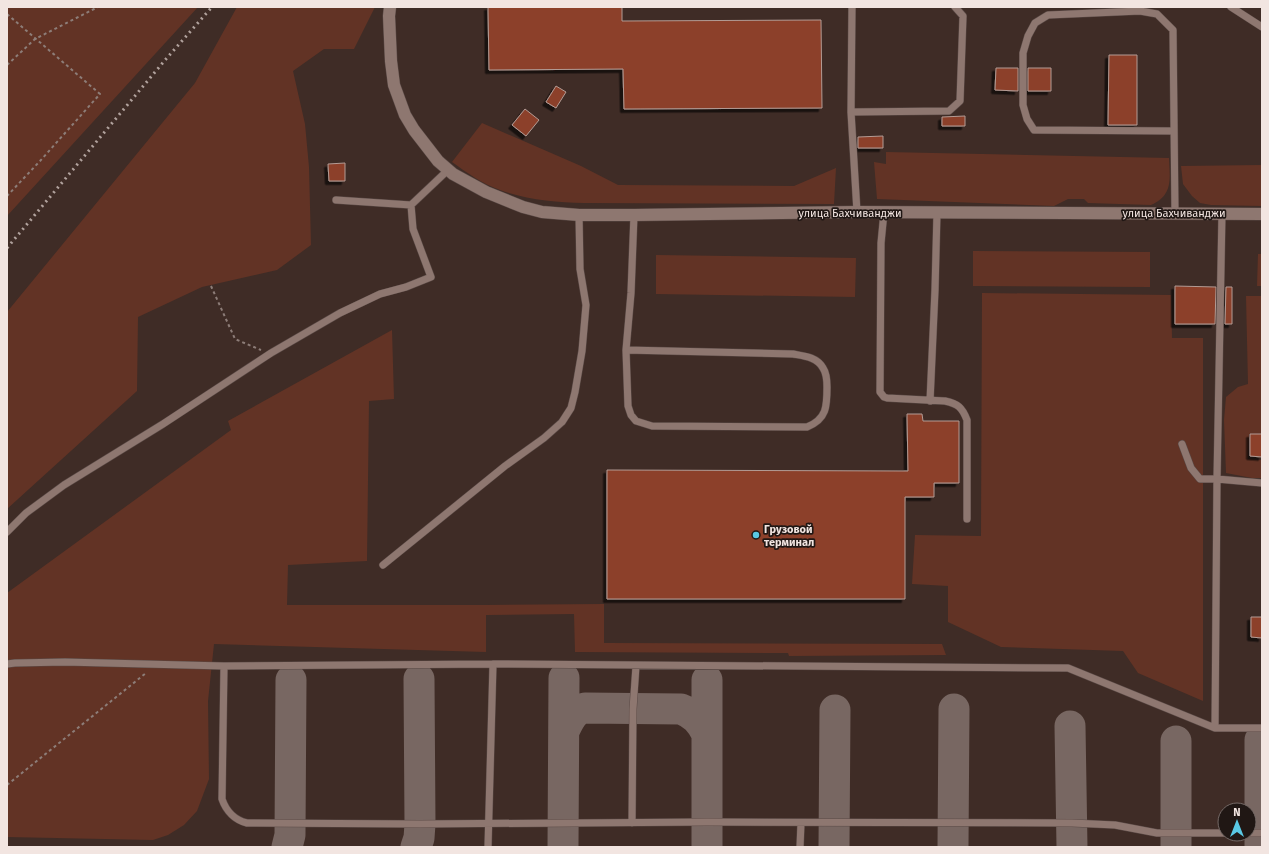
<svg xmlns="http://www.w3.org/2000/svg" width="1269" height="854" font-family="'Fira Sans',sans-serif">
	<defs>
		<filter id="shadow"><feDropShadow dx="-3.5" dy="3.5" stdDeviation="0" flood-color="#0009"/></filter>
	</defs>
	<rect width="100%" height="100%" fill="#3f2c26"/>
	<path fill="#623325" d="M7,7H198L7,216Z
		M237,7H375L354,49H324L293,71L305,124L309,167L311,245L277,270L202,287L138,317L137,391L7,509V312L195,83Z
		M482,123L581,166L618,185L794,186L836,168L834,204L584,203C556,202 527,200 500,190C483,184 467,173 452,162Z
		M886,152L1169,158C1170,180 1173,195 1151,205L1088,203L1084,199H1068L1054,206L877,199L874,162L886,164Z
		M1262,165V206L1211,205L1200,203L1192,196L1183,184L1181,166Z
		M973,251L1150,252V287L973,286Z
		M1258,254H1262V286H1257Z
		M656,255L856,258L855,297L656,294Z
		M982,293L1171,295L1172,338H1203V701L1138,673L1123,651L1001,647L948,622V586L912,584L915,535L981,536Z
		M1246,296H1262V434H1249L1248,459L1262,460V478H1252L1226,473L1224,420L1226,397L1238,387L1248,384Z
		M392,330L394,399L369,401L367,561L288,565L287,605H485L604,604V643L942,644L946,655L789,656L788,653L575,652L574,614L486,615V652L214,644L208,701L209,779L197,811L184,825L168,835L153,840L7,837V593L231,430L228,421Z"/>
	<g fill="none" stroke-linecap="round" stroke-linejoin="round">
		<path stroke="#786762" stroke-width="31" d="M1070,726L1072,847
			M564,731C569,721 573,710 585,708L681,709C694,714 701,722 707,734
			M1176,741V847
			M287,847L290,835L291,680
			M416,847L419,838L420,824L419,679
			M563,847L564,678
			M707,847V680
			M834,847L835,710
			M953,847L954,709
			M1260,847V740"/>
	</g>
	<path fill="#8c402a" stroke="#b39b94" filter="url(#shadow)" d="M488,7H622V21L821,20L822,108L624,109L623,69L489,70Z
		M1109,55H1137V125H1108Z
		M996,68H1018V91L995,90Z
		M1028,68H1051V91H1028Z
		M556,86L566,92L556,108L546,102Z
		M525,109L539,120L526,136L512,125Z
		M965,116V126H942V117Z
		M883,136V148H858V137Z
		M345,163V181H329L328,164Z
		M1175,286L1216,287L1215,324H1175Z
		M1226,287H1232V324H1225Z
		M907,414H922L923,421H959V483H934V497H905V599H607V470L908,471Z
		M1250,434H1262V457L1250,456Z
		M1251,617H1262V638L1251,637Z"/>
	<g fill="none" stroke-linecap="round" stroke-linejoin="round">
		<defs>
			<path id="lane" d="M852,7L851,112L857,212
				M1231,7L1262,27
				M851,112L949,111L960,101L963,16L955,7
				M1174,131L1034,130L1027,119L1023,105V53L1028,36L1035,23L1048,15L1140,11L1157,14L1173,30L1175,213
				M336,200L411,205
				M884,212L881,243L880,392L884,397L887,398L945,401C958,404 962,407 967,420V519
				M626,350L793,354C804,356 817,357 823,368C827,374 827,381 827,387C827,406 827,419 807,427L652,426L636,421L631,415L628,406L626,350L631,293L634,215
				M930,401L935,290L937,213
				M1182,444L1191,468L1200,479H1217L1262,483
				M7,532L26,513L64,485L163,424L271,353L340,313L380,294L406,287L431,277L413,229L411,205L448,170
				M383,565L505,466L544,438L562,422L571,408L575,392L582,351L586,305L580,269L579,215
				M7,664L15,663L65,662L224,666L493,664L1068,668L1215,728H1262
				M224,666L222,799C226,811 235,820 247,823L420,824L707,822L1072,823L1115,825L1157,833H1225
				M1215,728L1217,479L1222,213
				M632,823L633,709L636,666
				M1249,833H1262
				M488,847L493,664
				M800,847L801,823"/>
			<path id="street" d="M390,7L389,16L391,61L394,85L405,115L414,130L438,161L453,174L486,192L523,207L542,212L579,215H634L857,212L1262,214"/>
		</defs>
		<use href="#lane" stroke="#5a4a46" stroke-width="8"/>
		<use href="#street" stroke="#5a4a46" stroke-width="13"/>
		<path stroke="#8d7d78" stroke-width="2" stroke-dasharray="3 3" stroke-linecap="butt" d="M7,14L100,94L40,161L7,196
			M7,65L35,39L98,7
			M211,286L235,339L261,350
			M7,785L146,673"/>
		<use href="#lane" stroke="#8e7770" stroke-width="7"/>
		<use href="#street" stroke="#8e7770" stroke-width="12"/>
		<path stroke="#b1a29d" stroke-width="3" stroke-dasharray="2 4" stroke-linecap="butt" d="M7,248L166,59L212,7"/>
	</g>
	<circle fill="#59c8e4" stroke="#201714" stroke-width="1.5" cx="756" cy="535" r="4"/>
	<g text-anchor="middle" stroke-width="3.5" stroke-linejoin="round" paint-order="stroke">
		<g font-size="11" fill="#f2e5e1" stroke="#201714">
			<text x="850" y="217">улица Бахчиванджи</text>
			<text x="1174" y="217">улица Бахчиванджи</text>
		</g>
		<g font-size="11" font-weight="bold" fill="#f2e5e1" stroke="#201714" text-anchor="start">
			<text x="764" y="533">Грузовой<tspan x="764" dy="13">терминал</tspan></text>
		</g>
	</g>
	<rect width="1269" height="854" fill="none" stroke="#f2e5e1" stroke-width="16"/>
	<g transform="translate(1237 822)"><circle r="19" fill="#201714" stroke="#746966"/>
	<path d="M0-3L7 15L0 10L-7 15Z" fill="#59c8e4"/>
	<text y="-6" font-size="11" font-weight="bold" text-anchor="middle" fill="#f2e5e1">N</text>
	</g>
</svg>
